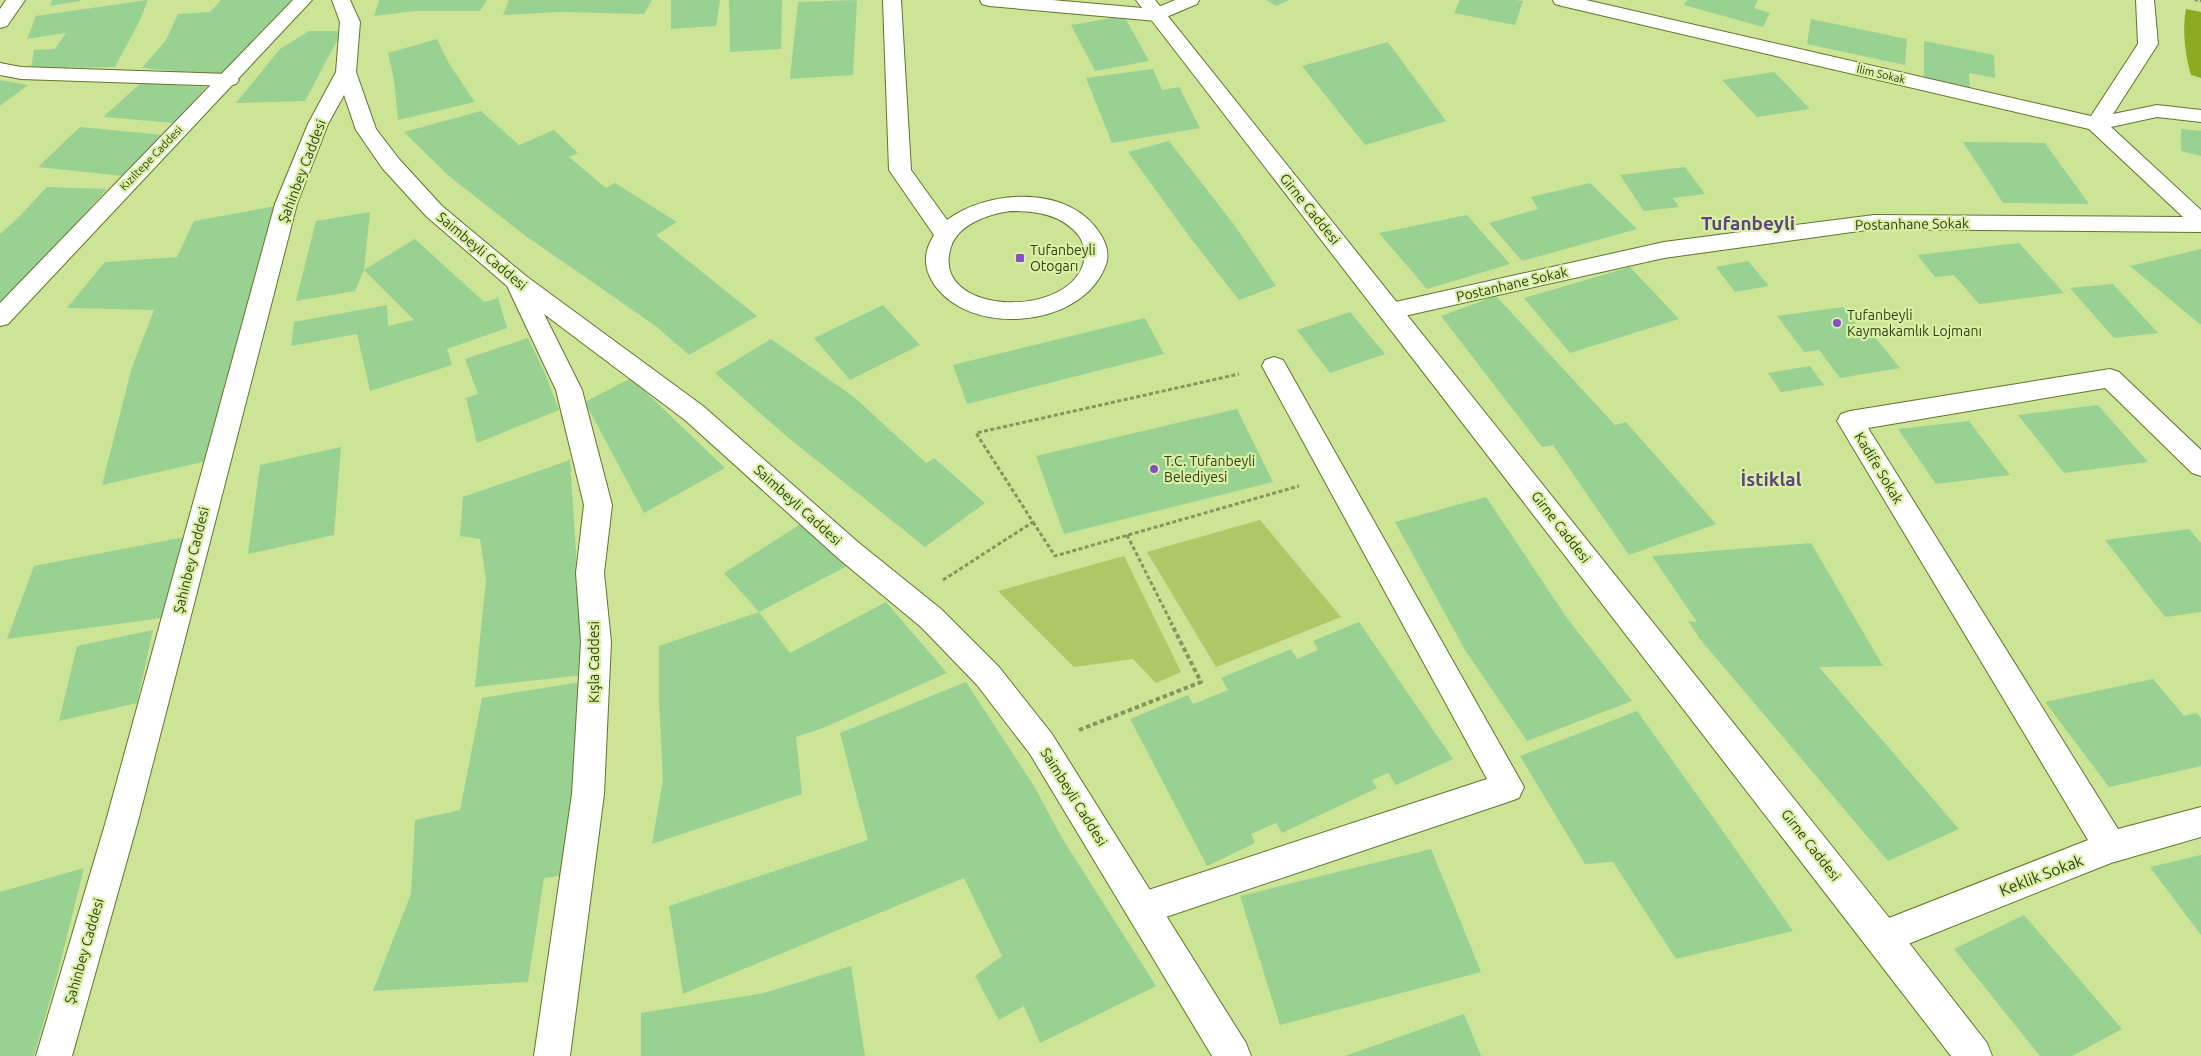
<svg xmlns="http://www.w3.org/2000/svg" width="2201" height="1056" font-family="Ubuntu,sans-serif">
	<rect width="100%" height="100%" fill="#cce496"/>
	<path fill="#acc867" d="M1260,520L1341,617L1216,667L1147,552Z
		M1124,556L1181,672L1156,683L1133,659L1074,667L998,591Z"/>
	<path fill="#8cab22" d="M2186,9L2201,12V78L2191,75C2185,54 2182,30 2186,9Z"/>
	<path fill="#99d193" d="M52,0H80V1L50,6Z
		M148,0L139,22L115,67L31,68L34,50L55,49L66,33L27,39L36,16Z
		M221,0H294L222,75L142,68L166,40L178,14L210,12Z
		M379,0H487L480,11H415L374,16Z
		M509,0H652L644,14L561,12L503,15Z
		M671,0H720L716,26L671,29Z
		M729,0H782L781,49L730,52Z
		M857,0L853,75L790,79L798,2Z
		M1266,0H1289L1277,6Z
		M1460,0H1516L1523,1L1515,25L1454,13Z
		M1687,0H1758L1754,8L1770,13L1763,27L1684,5Z
		M1124,16L1149,61L1095,71L1071,25Z
		M1811,19L1907,39L1905,65L1807,44Z
		M309,31H337L339,37L305,101L236,103L280,49Z
		M437,39L448,62L475,102L398,120L394,80L388,53Z
		M1924,41L1994,55L1995,78L1969,73L1970,89L1924,80Z
		M1388,42L1446,121L1365,145L1302,66Z
		M1153,69L1162,90L1179,87L1200,128L1112,143L1086,78Z
		M1774,72L1810,109L1757,117L1722,80Z
		M0,80L28,85L0,106Z
		M141,83L206,87L175,123L103,117Z
		M481,111L519,145L554,130L578,153L569,157L606,188L615,183L677,222L656,235L757,316L689,355L657,327L523,234L449,176L404,132Z
		M80,127L163,135L123,176L38,167Z
		M2181,129L2201,131V156L2181,151Z
		M1169,141L1235,226L1276,286L1239,300L1192,240L1128,152Z
		M1963,142L2045,143L2089,204L2003,203Z
		M1685,167L1705,194L1673,198L1679,207L1644,211L1620,175Z
		M1590,183L1637,229L1522,261L1489,223L1538,209L1531,197Z
		M47,187L107,189L0,308V234L16,220Z
		M276,206L207,461L102,485L132,367L154,310L67,308L105,262L177,257L194,221Z
		M370,212L364,270L355,291L296,301L316,221Z
		M1467,215L1510,264L1427,289L1379,233Z
		M415,239L484,302L498,298L507,328L447,349L452,365L370,391L357,334L291,346L294,322L387,305L388,326L414,320L364,270Z
		M2019,243L2064,293L1979,304L1954,275L1935,277L1917,255Z
		M2201,249V325L2130,266Z
		M1748,261L1769,286L1735,292L1716,267Z
		M1630,267L1679,319L1570,353L1524,298Z
		M2113,284L2158,333L2114,338L2070,288Z
		M1496,296L1615,425L1626,422L1716,524L1629,555L1553,445L1542,447L1441,316Z
		M883,305L920,345L850,380L814,338Z
		M1843,307L1863,332L1870,331L1900,368L1840,378L1819,350L1804,352L1777,316Z
		M1350,312L1385,354L1330,373L1297,330Z
		M1145,318L1164,354L967,404L953,365Z
		M528,338L544,371L559,410L477,443L466,398L478,394L465,359Z
		M771,339L854,397L926,463L934,458L985,503L925,547L785,435L715,373Z
		M1810,366L1824,385L1781,392L1768,373Z
		M631,378L725,468L644,513L585,402Z
		M2098,405L2148,462L2064,473L2018,415Z
		M1237,409L1273,482L1064,534L1036,456Z
		M1969,421L2010,475L1936,484L1898,429Z
		M341,447L334,535L248,554L260,465Z
		M570,460L584,675L475,687L486,580L480,539L460,536L463,497Z
		M1486,497L1567,618L1632,701L1527,741L1465,650L1395,522Z
		M804,522L847,566L759,612L724,573Z
		M2189,529L2201,543V612L2165,617L2105,540Z
		M185,537L162,618L7,639L34,566Z
		M1811,543L1883,666L1819,667L1959,829L1888,861L1700,639L1688,621L1697,622L1652,556Z
		M886,602L947,673L823,728L796,737L802,794L652,844L663,780L659,700V646L759,612L790,653Z
		M1359,622L1453,759L1396,785L1388,773L1372,780L1377,788L1282,833L1276,823L1251,834L1255,843L1207,866L1130,719L1188,695L1193,704L1228,690L1221,678L1291,649L1297,659L1318,650L1313,641Z
		M153,630L137,703L59,721L77,646Z
		M2153,679L2184,716L2197,713L2201,718V766L2109,787L2045,702Z
		M581,682L573,874L544,878L528,982L373,991L411,894L415,820L460,810L482,698Z
		M966,682L1034,786L1062,838L1156,986L1040,1043L1024,1006L999,1020L975,976L1002,956L964,878L683,994L669,906L868,840L840,733Z
		M1637,711L1715,820L1793,931L1676,959L1613,862L1585,864L1520,756Z
		M1431,849L1481,972L1280,1025L1240,896Z
		M2201,855V935L2150,867Z
		M84,868L58,972L34,1056H0V892Z
		M2024,915L2122,1029L2072,1056H2040L1954,949Z
		M851,966L865,1056H641V1013L764,993Z
		M1464,1014L1481,1056H1345Z"/>
	<g fill="none" stroke-linecap="round" stroke-linejoin="round">
		<defs>
			<path id="lane" d="M883,0H901L911,170L947,220C988,189 1071,184 1101,235C1107,245 1110,256 1105,267C1081,329 966,338 932,281C923,265 924,251 934,235L889,170ZM1010,211C1035,211 1062,214 1079,236C1085,245 1086,256 1083,265C1063,321 929,313 951,247C958,224 989,214 1010,211Z
				M1274,357L1283,360L1524,787L1519,798L1508,802L1142,925L1130,920L1125,908L1130,896L1487,779L1262,366L1265,360Z"/>
			<path id="street" d="M6,0H25L7,26L0,28V9Z
				M980,0H1052L1154,9L1175,0H1199L1197,4L1157,21L989,6L982,4Z
				M1553,0H1586L2091,116L2138,44L2136,0H2154L2158,44L2113,114L2157,105L2201,110V122L2157,117L2111,127L2201,210V232L1874,229L1664,258L1391,319L1383,317L1379,311L1383,305L1391,303L1664,242L1874,215L2183,217L2089,129L1562,6L1555,4Z
				M0,63L21,67L229,74L236,76L239,80L236,84L229,86L21,79L0,75Z
				M2110,369L2119,372L2201,450V476L2192,473L2105,388L1868,428L2118,829L2201,807V837L2111,863L1883,954L1871,949L1866,937L1871,925L2088,840L1837,421L1841,414L1850,411Z"/>
			<path id="secondary" d="M293,0H312L8,324L0,326V303Z
				M332,0H350L360,22L356,72L376,129L399,159L442,206L526,276L703,406L859,543L941,609L999,667L1052,734L1246,1043L1251,1056H1212L1030,754L977,685L921,627L839,559L685,420L544,314L582,390L612,505L604,573L611,642L604,794L570,1056H534L572,794L581,642L576,573L584,505L556,390L507,286L426,216L383,169L356,130L344,95L328,124L297,204L138,821L72,1056H36L106,821L275,204L308,124L336,72L340,22Z
				M1136,0H1155L1895,925L1987,1043L1992,1056H1951Z"/>
		</defs>
		<use href="#lane" stroke="#61752a" stroke-width="2"/>
		<use href="#street" stroke="#61752a" stroke-width="2"/>
		<use href="#secondary" stroke="#61752a" stroke-width="2"/>
		<path stroke="#84955d" stroke-width="2.5" stroke-dasharray="3 2" stroke-linecap="butt" d="M2195,0L2201,1"/>
		<path stroke="#84955d" stroke-width="3" stroke-dasharray="4 2.5" stroke-linecap="butt" d="M1033,522L1055,556L1299,486
			M1127,535L1172,624
			M943,580L1033,522L976,433L1239,374"/>
		<path stroke="#84955d" stroke-width="4" stroke-dasharray="4.5 3" stroke-linecap="butt" d="M1079,730L1201,682L1171,623"/>
		<use href="#lane" fill="#fff" fill-rule="evenodd"/>
		<use href="#street" fill="#fff" fill-rule="evenodd"/>
		<use href="#secondary" fill="#fff" fill-rule="evenodd"/>
	</g>
	<g fill="#864ec5" stroke="#d8f1a3" stroke-width="2">
		<rect x="1015" y="253" width="10" height="10" rx="2.5"/>
		<circle cx="1837" cy="323" r="5"/>
		<circle cx="1154" cy="469" r="5"/>
	</g>
	<g text-anchor="middle" stroke-width="4.5" stroke-linejoin="round" paint-order="stroke">
		<g font-size="11" fill="#343d1d" stroke="#d8f1a3">
			<text transform="translate(1881 74) rotate(13)" y="4">İlim Sokak</text>
			<text transform="translate(151 158) rotate(-46)" y="4">Kızıltepe Caddesi</text>
		</g>
		<g font-size="14" fill="#343d1d" stroke="#d8f1a3">
			<text transform="translate(302 171) rotate(-69)" y="5">Şahinbey Caddesi</text>
			<text transform="translate(1310 209) rotate(51)" y="5">Girne Caddesi</text>
			<text transform="translate(1912 224) rotate(-1)" y="5">Postanhane Sokak</text>
			<text transform="translate(482 251) rotate(40)" y="5">Saimbeyli Caddesi</text>
			<text transform="translate(1512 284) rotate(-13)" y="5">Postanhane Sokak</text>
			<text transform="translate(1879 468) rotate(59)" y="5">Kadife Sokak</text>
			<text transform="translate(798 505) rotate(42)" y="5">Saimbeyli Caddesi</text>
			<text transform="translate(1561 527) rotate(52)" y="5">Girne Caddesi</text>
			<text transform="translate(191 560) rotate(-76)" y="5">Şahinbey Caddesi</text>
			<text transform="translate(594 662) rotate(-90)" y="5">Kışla Caddesi</text>
			<text transform="translate(1074 797) rotate(58)" y="5">Saimbeyli Caddesi</text>
			<text transform="translate(1811 845) rotate(52)" y="5">Girne Caddesi</text>
			<text transform="translate(84 951) rotate(-74)" y="5">Şahinbey Caddesi</text>
		</g>
		<g font-size="14" fill="#343d1d" stroke="#d8f1a3" text-anchor="start">
			<text x="1030" y="255">Tufanbeyli<tspan x="1030" dy="16">Otogarı</tspan></text>
			<text x="1847" y="320">Tufanbeyli<tspan x="1847" dy="16">Kaymakamlık Lojmanı</tspan></text>
			<text x="1164" y="466">T.C. Tufanbeyli<tspan x="1164" dy="16">Belediyesi</tspan></text>
		</g>
		<g font-size="16" fill="#343d1d" stroke="#d8f1a3">
			<text transform="translate(2041 875) rotate(-21)" y="6">Keklik Sokak</text>
		</g>
		<g font-size="19" font-weight="bold" fill="#5f4481" stroke="#d8f1a3">
			<text x="1748" y="230">Tufanbeyli</text>
			<text x="1771" y="486">İstiklal</text>
		</g>
	</g>
</svg>
